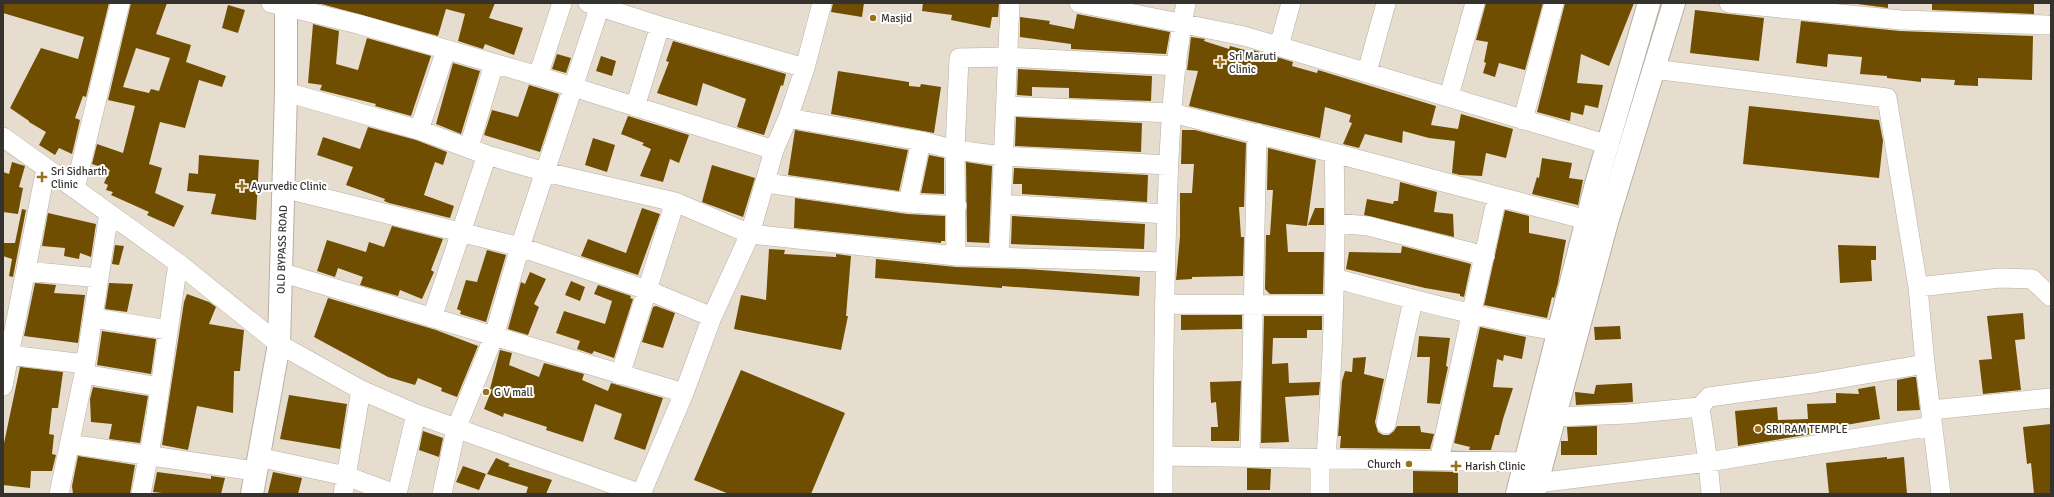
<svg xmlns="http://www.w3.org/2000/svg" width="2054" height="497" font-family="Signika,sans-serif">
	<rect width="100%" height="100%" fill="#e6ddcf"/>
	<path fill="#704e01" fill-rule="evenodd" d="M3,3H109L86,97L83,96L75,118L80,120L72,154L59,148L55,155L39,145L46,132L29,122V121L10,108L41,48L78,59L84,37L3,13Z
		M131,3H167L156,34L191,45L186,62L226,76L222,87L199,80L185,128L160,122L149,164L162,168L155,193L184,206L174,227L147,215L149,212L111,195L113,192L106,190L108,185L104,183L110,170L92,164L97,144L123,153L135,106L108,100ZM136,48L170,58L159,91L151,89L149,93L123,87Z
		M318,3H495L489,18L523,28L514,55L485,44L483,49L458,41L465,14L446,9L438,36Z
		M833,3H864L862,17L831,12Z
		M923,3H999L998,17H992L990,28L951,20L952,15L922,11Z
		M1486,3H1543L1525,70L1499,63L1495,77L1483,73L1486,63L1484,62L1488,42L1476,40Z
		M1565,3H1634L1609,66L1581,54L1577,83L1603,85L1598,108L1585,105L1583,115L1571,112L1570,121L1537,112Z
		M1850,3H1888V8Z
		M1932,3H2034V14L1932,10Z
		M228,5L245,10L238,33L222,28Z
		M1695,10L1764,18L1759,61L1690,53Z
		M1077,14L1170,32L1166,54L1071,49V44L1020,37V17L1050,21L1049,24L1074,29Z
		M1801,21L1900,31L2033,36L2032,80L1978,78V86L1954,85L1955,80L1921,78V82L1887,78V76L1860,74L1862,57L1828,54L1827,67L1796,63Z
		M313,24L339,31L336,64L358,70L367,38L431,56L411,116L375,106L376,104L320,90L322,85L308,83Z
		M1191,37L1205,39L1204,41L1229,49L1230,46L1252,52L1253,50L1293,62L1292,66L1317,73L1318,70L1436,106L1431,125L1458,129L1461,114L1513,129L1506,158L1486,153L1482,176L1460,175L1452,173L1455,141L1429,138L1403,131L1402,143L1365,134L1359,148L1343,144L1352,123L1349,122L1351,115L1325,107L1320,138L1189,106L1198,71L1187,70Z
		M673,41L786,74L783,86L781,85L764,135L737,127L746,99L703,83L697,106L657,93L669,62L666,61Z
		M557,54L571,58L566,73L552,69Z
		M601,56L616,61L612,76L596,71Z
		M453,63L480,71L461,134L436,124Z
		M1018,69L1152,76L1151,101L1069,98V88L1032,87V96L1017,95Z
		M838,71L909,82V86L920,87L921,84L941,87L934,133L831,114Z
		M529,85L559,94L540,152L484,135L492,110L518,117Z
		M1749,106L1879,120L1883,141L1879,178L1743,164Z
		M628,116L689,135L679,163L670,159L663,182L640,176L651,149L642,145L644,143L621,134Z
		M1016,117L1142,123L1141,152L1015,146Z
		M368,127L416,140L447,152L443,165L435,162L424,195L454,206L450,218L389,203L384,201L385,199L346,185L353,167L317,155L323,137L360,149Z
		M795,130L908,150L899,191L788,175Z
		M1182,130H1195L1246,143L1244,207H1239L1241,237H1244L1243,276L1192,277V279L1176,280L1180,237V193H1192L1194,164H1181Z
		M593,138L615,145L607,172L585,165Z
		M1268,148L1316,160L1307,226L1286,224L1288,252H1324L1323,294H1270L1265,289L1266,235H1270L1273,190H1267Z
		M199,155L259,160L256,220L211,214L216,194L187,191L189,173L198,174Z
		M929,155L944,158V194L921,193Z
		M1542,158L1572,163L1569,178L1583,180L1578,205L1532,194L1537,177L1539,178Z
		M12,162L25,166L19,187L23,188L18,214L3,212V172L9,174Z
		M966,162L992,166L989,243L967,242Z
		M712,165L755,178L743,217L702,202Z
		M1014,168L1148,175L1147,202L1022,194V184H1013Z
		M1400,182L1437,192L1434,212L1453,214L1454,237L1364,215L1367,199L1393,204L1394,201H1398Z
		M795,198L907,214L945,216V241H941V243L794,228Z
		M642,208L660,214L638,275L581,256L588,239L626,253Z
		M1315,208H1324V225H1308Z
		M22,209L26,210L13,277L9,276L12,259L3,256V243H15Z
		M1505,210L1529,216V233L1566,240L1558,283L1554,298L1552,297L1547,318L1484,305Z
		M48,213L96,224L91,257L80,253L79,259L64,256L65,248L42,246Z
		M1012,216L1145,224L1144,249L1011,244Z
		M392,226L443,239L431,270L434,272L422,299L400,290L398,296L360,285L363,277L338,268L335,277L317,271L327,240L366,252L369,242L384,247Z
		M115,245L124,246L119,265L112,264Z
		M1838,245L1876,246V260H1871L1872,281L1840,283Z
		M1402,246L1471,264L1464,297L1460,296V294L1425,288L1346,269L1349,252L1401,253Z
		M769,249L785,250L784,254L836,257V254L851,256L846,316H848L841,350L734,329L741,295L766,300Z
		M487,250L506,255L486,322L460,314L461,311L457,309L466,280L477,282Z
		M876,259L956,267L1026,269L1140,277L1139,296L1002,286V288L875,278Z
		M530,272L546,279L534,304L539,307L528,335L508,329L521,282L525,284Z
		M571,281L585,287L580,301L565,295Z
		M35,283L56,285L54,293L85,295L78,343L24,336Z
		M109,283L133,284L127,312L105,309Z
		M598,285L631,296L630,298L633,299L614,358L594,351L592,354L577,349L580,341L556,333L564,311L605,324L612,301L594,294Z
		M187,294L209,302L216,307L209,324L244,330L240,371H234L233,413L197,406L188,450L162,445L184,302Z
		M328,298L436,330L478,346L457,397L441,391L442,388L418,378L415,385L388,377L314,337Z
		M656,306L675,313L663,348L642,342L653,307Z
		M2023,313L2025,339L2015,340L2021,390L1983,394L1979,360L1992,359L1987,316Z
		M1181,315H1242V329L1181,330Z
		M1264,316H1322V330H1307V338H1273L1272,364L1288,363L1289,383L1320,382L1319,395L1285,397L1289,442L1261,443Z
		M1620,326L1621,339L1595,340L1594,327Z
		M1480,327L1526,337L1522,359L1504,355L1503,361L1497,359L1493,387L1513,388L1503,419L1499,435H1495L1491,450H1469L1470,447L1454,443Z
		M102,331L156,339L151,374L97,365Z
		M1419,336L1450,338L1446,366L1448,367L1440,404L1427,403L1430,357H1417Z
		M500,350L512,353L509,365L539,377L544,363L584,374L582,380L608,391L611,383L663,398L645,450L614,439L622,414L595,404L583,442L546,430L547,427L504,413L503,417L484,409L492,389H490Z
		M1366,357L1364,374L1384,379L1375,422L1378,432L1383,435H1389L1394,431L1397,426H1420L1421,432L1434,434L1430,449L1340,448L1341,436H1338L1342,381L1345,371L1352,372L1353,358Z
		M20,367L63,372L58,408H52L49,434L54,435L52,454L56,455L52,471H31L30,488L3,485V448Z
		M741,370L845,413L811,494H729L694,480Z
		M1912,377H1916L1920,410L1897,411V380Z
		M1241,381L1239,441H1211V427H1218L1216,402L1211,403L1210,382Z
		M1632,383L1633,402L1576,405L1575,392L1594,394L1596,385Z
		M1875,386L1880,419L1846,425L1824,423V432L1738,446L1735,411L1777,407L1778,420L1808,419L1807,404L1836,403V393L1859,394L1858,389Z
		M93,387L148,396L140,443L109,439L112,424L91,422L90,399Z
		M289,395L347,404L340,449L280,439Z
		M2051,424V494H2034L2031,463L2027,464L2023,427Z
		M1597,426V455H1561V441H1568L1567,427Z
		M423,431L443,438L439,457L419,450Z
		M78,456L135,465L130,494H73L72,486Z
		M1887,457V459L1904,457L1907,494H1829L1826,463Z
		M496,458L510,464L508,466L552,480L546,494H526L528,487L487,474Z
		M463,466L486,474L479,490L456,482Z
		M1247,468L1271,469L1270,490H1247Z
		M1413,471L1458,472V493L1413,494Z
		M157,472L211,479V476L225,478L221,494H172L153,492Z
		M273,472L302,478L298,494L268,493Z"/>
	<g fill="none" stroke-linecap="round" stroke-linejoin="round">
		<defs>
			<path id="street" d="M271,3L358,24L538,76L774,150
				M588,3L660,26L805,68
				M1079,3L1244,36L1609,145
				M1729,3L1901,20L2047,25
				M1279,46L1291,3
				M1653,69L1887,98L1918,287L1925,364L1941,494
				M1367,72L1386,3
				M538,76L562,3
				M286,92L419,130L487,155L545,172L675,202L750,234L956,256L1165,262
				M1449,96L1475,3
				M1006,106L1172,113L1334,153L1587,220
				M635,107L660,26
				M788,118L921,141L955,150L1003,156L1168,165
				M1523,120L1554,3
				M419,130L446,50
				M3,137L178,263L279,344L361,390L416,414L641,494
				M469,147L494,64
				M766,183L908,203L957,206
				M283,188L520,247L647,290L712,317
				M75,189L120,3
				M908,203L921,141
				M1001,204L1167,214
				M1336,223L1368,226L1485,256
				M956,256L955,150L959,58L1008,57L1177,66
				M999,257L1010,3
				M26,271L99,278
				M280,272L684,393
				M1334,278C1408,298 1482,319 1558,331
				M1918,287L2000,278L2032,279L2050,296
				M1164,304L1333,305
				M93,318L168,330
				M432,318L487,155
				M9,355L85,364
				M84,374L160,387
				M620,375L675,202
				M3,386L46,168
				M1700,407L1708,462L1933,426
				M1931,410L2051,398
				M1554,417L1628,414L1700,407L1709,397L1813,383L1925,364
				M1386,424L1413,300
				M69,444L255,471
				M1163,456L1525,462
				M258,457L346,476L395,494
				M1250,457L1257,133
				M1439,461L1497,197
				M1537,483L1708,462L1711,494
				M59,494L84,374L109,213
				M141,494L155,422L178,263
				M343,494L361,390
				M397,494L416,414
				M442,494L456,429L494,336L520,247L601,3
				M641,494L684,393L712,317L750,234L774,150L788,118L805,68L822,3
				M1163,494C1163,400 1164,307 1167,213C1169,144 1172,71 1186,3
				M1320,494V466L1326,458C1333,357 1337,254 1334,153"/>
			<g id="secondary">
				<path id="s1" d="M252,494L279,344L286,92V3"/>
				<path d="M1517,494L1596,184L1649,3"/>
				<path d="M1534,494L1607,222L1674,3"/>
			</g>
		</defs>
		<use href="#street" stroke="#b8afa2" stroke-width="20"/>
		<use href="#secondary" stroke="#b8afa2" stroke-width="24"/>
		<use href="#street" stroke="#fff" stroke-width="19"/>
		<use href="#secondary" stroke="#fff" stroke-width="22"/>
	</g>
	<g fill="#99701c" stroke="#fff" stroke-width="1.5">
		<circle cx="873" cy="18" r="4"/>
		<path d="M1218 56h4v4h4v4h-4v4h-4v-4h-4v-4h4z"/>
		<path d="M40 171h4v4h4v4h-4v4h-4v-4h-4v-4h4z"/>
		<path d="M240 180h4v4h4v4h-4v4h-4v-4h-4v-4h4z"/>
		<circle cx="486" cy="392" r="4"/>
		<circle cx="1758" cy="429" r="4"/>
		<circle cx="1409" cy="464" r="4"/>
		<path d="M1454 460h4v4h4v4h-4v4h-4v-4h-4v-4h4z"/>
	</g>
	<g text-anchor="middle" stroke-width="4" stroke-linejoin="round" paint-order="stroke">
		<g font-size="11" fill="#35322d" stroke="#fff" text-anchor="start">
			<text x="881" y="22">Masjid</text>
			<text x="1229" y="60">Sri Maruti<tspan x="1229" dy="13">Clinic</tspan></text>
			<text x="51" y="175">Sri Sidharth<tspan x="51" dy="13">Clinic</tspan></text>
			<text x="251" y="190">Ayurvedic Clinic</text>
			<text x="494" y="396">G V mall</text>
			<text x="1766" y="433">SRI RAM TEMPLE</text>
			<text x="1401" y="468" text-anchor="end">Church</text>
			<text x="1465" y="470">Harish Clinic</text>
		</g>
		<g font-size="11" fill="#35322d" stroke="#fff">
			<text dy="4" stroke="none"><textPath href="#s1" startOffset="247">OLD BYPASS ROAD</textPath></text>
		</g>
	</g>
	<rect width="2054" height="497" fill="none" stroke="#35322d" stroke-width="8"/>
</svg>
